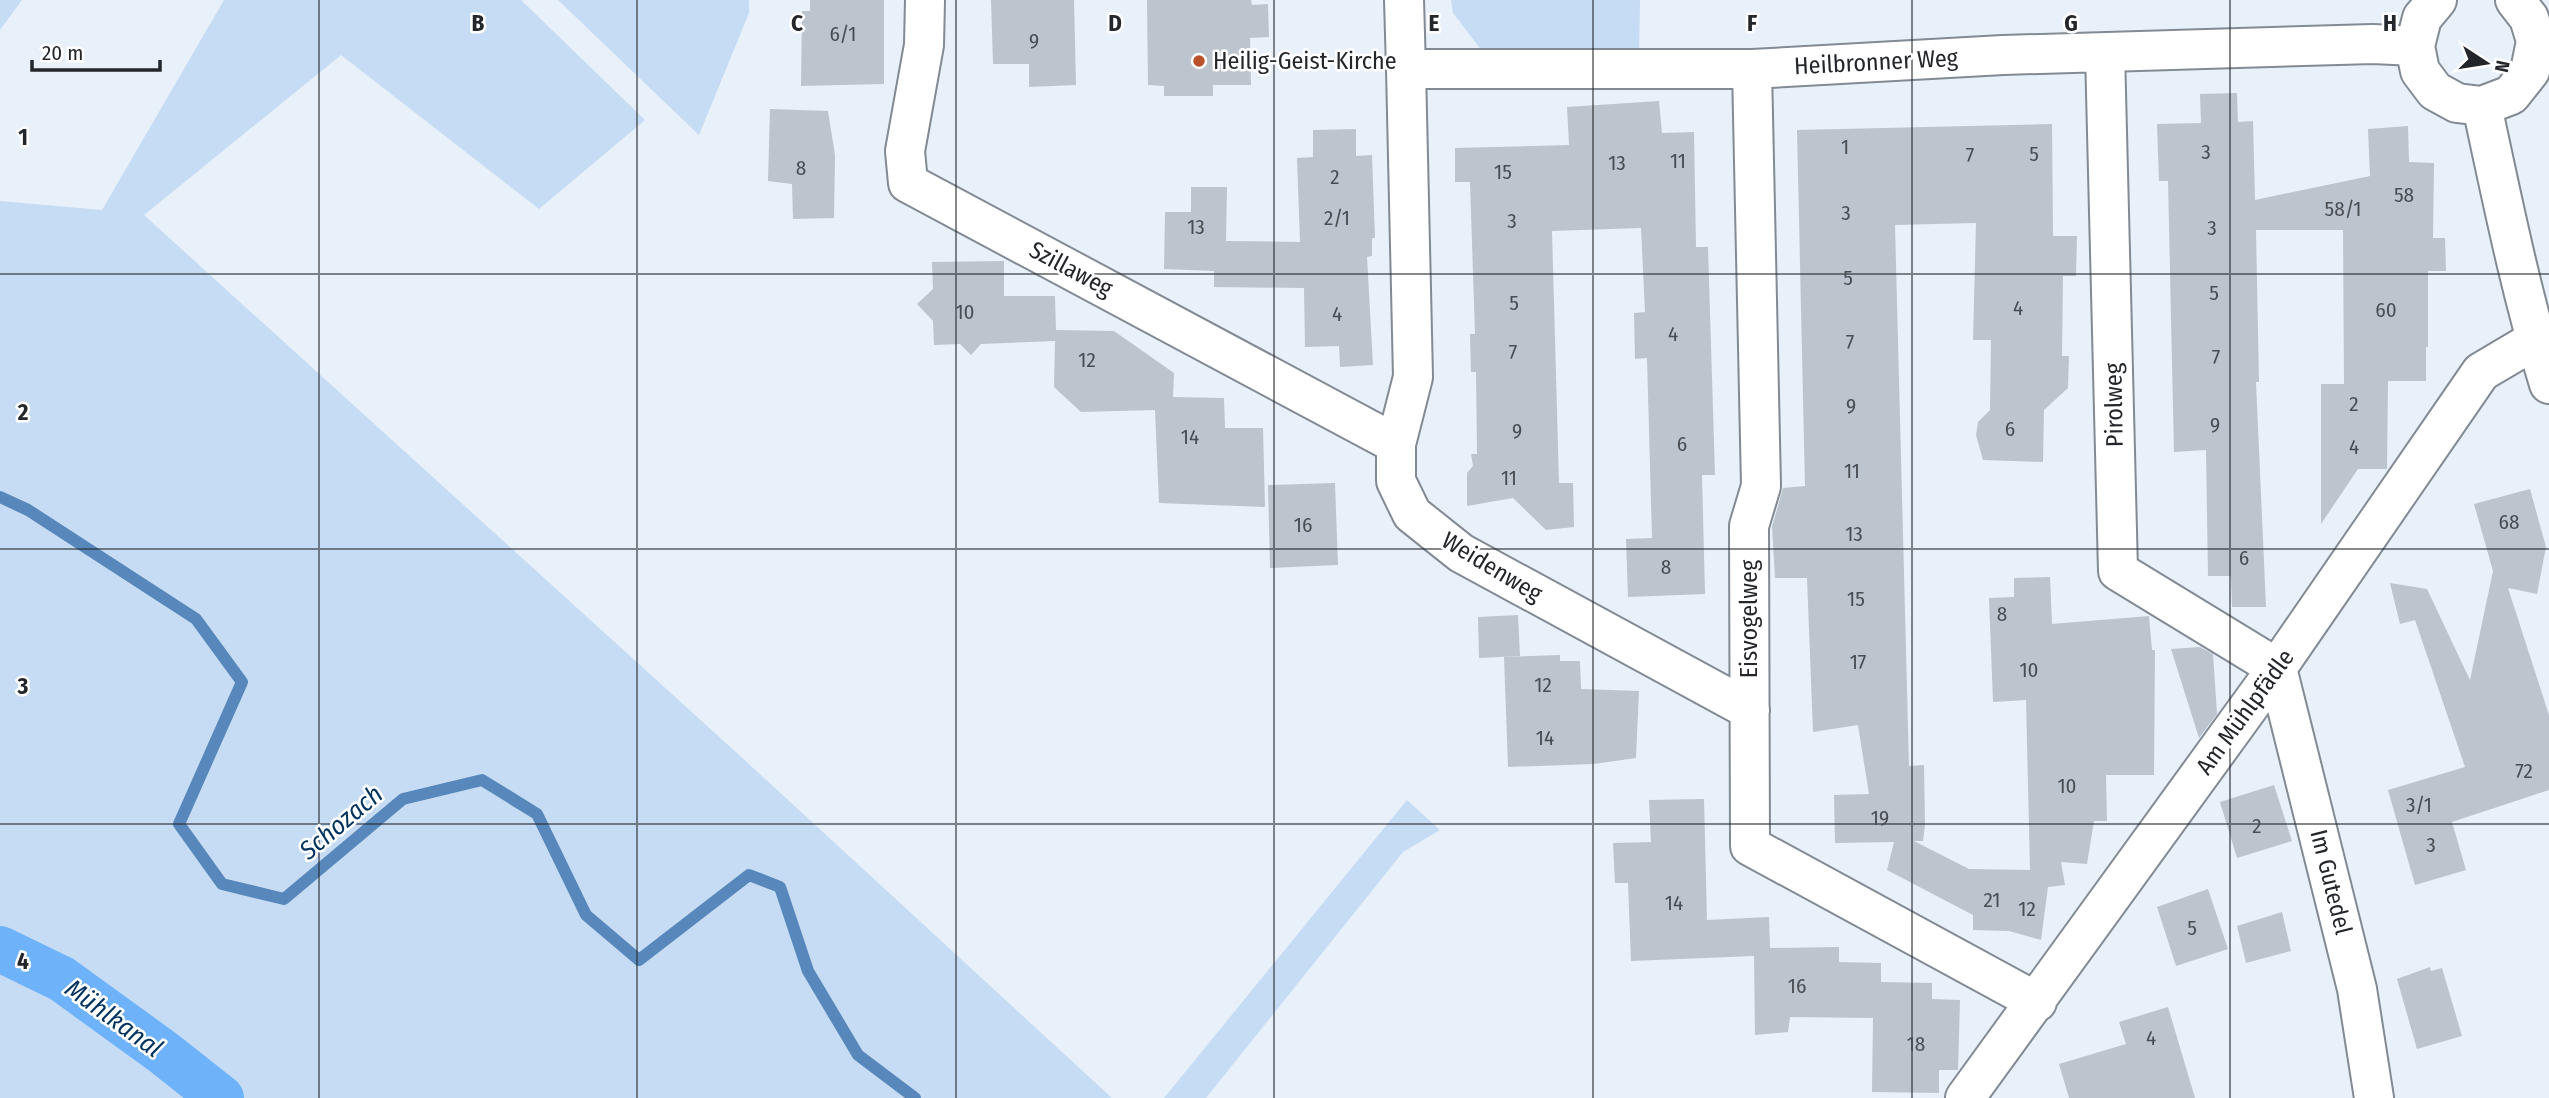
<svg xmlns="http://www.w3.org/2000/svg" width="2549" height="1098" font-family="'Fira Sans Condensed',sans-serif">
	<rect width="100%" height="100%" fill="#e8f0fa"/>
	<path fill="#c6dcf4" d="M0,0H22L0,30Z
		M224,0H521L645,120L539,209L341,55L144,215L738,754L1112,1098H0V201L102,210Z
		M558,0H749V13L699,135Z
		M1451,0H1640L1639,54L1489,60L1453,13Z
		M1407,800L1440,830L1403,852L1206,1098H1164Z"/>
	<g fill="none" stroke-linecap="round" stroke-linejoin="round">
		<path stroke="#5888bb" stroke-width="12" d="M0,497L28,510L196,619L242,682L179,824L222,884L284,899L403,799L482,780L537,814L586,915L639,960L749,875L780,887L808,971L858,1055L915,1098"/>
		<path stroke="#6eb2f9" stroke-width="46" d="M0,949L62,979L164,1053L221,1098"/>
	</g>
	<path fill="#bcc4ce" d="M810,0H884V84L801,86L802,11H810Z
		M991,0H1074L1076,85L1029,87V64H993Z
		M1147,0H1251L1252,5L1268,4L1269,37L1250,38L1251,85H1213V96H1164V86L1148,85Z
		M2237,93L2238,122L2253,121L2255,200L2370,176L2368,129L2408,126L2409,162L2434,163L2433,238H2445L2446,271H2428V347H2426V381H2388L2387,469H2358L2321,524V384H2344L2343,230H2256L2259,382H2256L2266,607H2232L2231,576H2208L2206,450L2174,452L2168,181H2159L2157,124L2201,123L2200,94Z
		M1659,101L1662,133L1694,132L1696,247H1708L1715,475H1702L1705,594L1628,597L1626,539L1652,538L1647,358L1635,359L1634,313L1645,312L1641,228L1552,231L1559,483H1573L1574,527L1546,530L1513,498L1467,506V473L1473,466L1471,454H1477L1476,372H1471L1470,334H1475L1470,182H1455V148L1569,145L1567,107Z
		M770,109L828,111L835,155L834,218L793,219L792,184L768,181Z
		M2052,124L2053,236H2077L2076,276H2063L2062,356H2069L2068,388L2044,410L2043,462L1983,460L1976,435L1978,422L1990,410L1991,340H1973L1976,223L1895,225L1909,766L1924,765L1925,825L1923,841H1914L1969,869L2030,870L2026,700L1993,702L1989,598L2014,597V578L2050,577L2052,624L2149,616L2152,650H2155L2154,775H2106L2107,821H2094L2087,864L2061,862L2065,885L2048,887L2041,940L2009,931L1973,930V915L1887,870L1894,842L1835,843L1834,795L1869,794L1858,725L1813,732L1807,578H1775L1772,527L1783,488L1805,486L1797,130Z
		M1356,129V156L1372,155L1375,238H1372V256L1367,257L1373,365L1340,367L1339,346L1305,347L1304,288L1214,287V271L1164,269L1165,212H1191V187H1227L1226,241L1300,242L1297,158L1313,157V130Z
		M1004,261V296H1055L1056,332V330L1114,331L1174,373L1173,397L1224,398L1225,428H1263L1265,507L1159,503L1155,410L1081,412L1054,387L1055,341L981,344L971,355L960,344L934,345L933,321L917,304L933,289L932,262Z
		M1335,483L1338,565L1270,568L1268,485Z
		M2530,489L2546,547L2537,594L2508,588L2549,715V790L2452,822L2466,870L2415,885L2388,790L2465,767L2415,620L2400,624L2390,583L2427,589L2470,680L2493,571L2474,504Z
		M1518,615L1520,656L1479,658L1478,617Z
		M2200,647L2213,654L2217,714L2199,738L2171,649Z
		M1560,655V661H1580L1581,689L1639,691L1636,758L1594,764L1508,767L1504,657Z
		M2274,785L2292,841L2237,858L2220,802Z
		M1704,799L1707,920L1769,917L1770,948L1839,947V962L1881,963V982L1932,983V999L1960,1000L1958,1070H1939V1093L1872,1092L1873,1018L1790,1017L1788,1032L1755,1035L1754,956L1631,961L1628,883H1615L1613,843L1651,842L1649,800Z
		M2208,889L2228,949L2176,966L2157,907Z
		M2282,912L2291,951L2246,963L2237,926Z
		M2430,967L2431,971L2442,968L2462,1036L2417,1049L2397,979Z
		M2168,1007L2195,1098H2069L2059,1064L2126,1044L2119,1022Z"/>
	<g fill="none" stroke-linecap="round" stroke-linejoin="round">
		<defs>
			<path id="minor" d="M925,0L924,45L905,151L908,183L1396,444
				M1404,0L1406,69H1752L2003,55L2373,44L2415,46
				M2105,52L2118,571L2277,668L2357,989L2374,1098
				M1406,69L1413,377L1396,444V481L1412,514L1461,553L1750,710
				M1752,69L1761,486L1749,526L1750,846L2037,1002
				M1965,1098L2277,668L2481,372L2535,340"/>
			<path id="tertiary" d="M2437,0L2422,18L2415,46L2420,71L2435,91L2457,103L2482,106L2511,95L2530,71L2536,41L2529,18L2515,0
				M2482,106C2502,199 2521,293 2549,384"/>
		</defs>
		<use href="#minor" stroke="#828a93" stroke-width="42"/>
		<use href="#tertiary" stroke="#828a93" stroke-width="42"/>
		<use href="#minor" stroke="#fff" stroke-width="38"/>
		<use href="#tertiary" stroke="#fff" stroke-width="38"/>
	</g>
	<path fill="none" stroke="#23262a" stroke-width="2" stroke-opacity="0.55" d="M319,0V1098M637,0V1098M956,0V1098M1274,0V1098M1593,0V1098M1912,0V1098M2230,0V1098M0,274H2549M0,549H2549M0,824H2549"/>
	<circle fill="#b9522a" stroke="#fff" stroke-width="2.5" cx="1199" cy="61" r="7"/>
	<g text-anchor="middle" stroke-width="5" stroke-linejoin="round" paint-order="stroke">
		<g font-size="21" fill="#494e53">
			<text x="843" y="41">6/1</text>
			<text x="1034" y="48">9</text>
			<text x="1845" y="154">1</text>
			<text x="2206" y="159">3</text>
			<text x="2034" y="161">5</text>
			<text x="1970" y="162">7</text>
			<text x="1678" y="168">11</text>
			<text x="1617" y="170">13</text>
			<text x="801" y="175">8</text>
			<text x="1503" y="179">15</text>
			<text x="1335" y="184">2</text>
			<text x="2404" y="202">58</text>
			<text x="2343" y="216">58/1</text>
			<text x="1846" y="220">3</text>
			<text x="1337" y="225">2/1</text>
			<text x="1512" y="228">3</text>
			<text x="1196" y="234">13</text>
			<text x="2212" y="235">3</text>
			<text x="1848" y="285">5</text>
			<text x="2214" y="300">5</text>
			<text x="1514" y="310">5</text>
			<text x="2018" y="315">4</text>
			<text x="2386" y="317">60</text>
			<text x="965" y="319">10</text>
			<text x="1337" y="321">4</text>
			<text x="1673" y="341">4</text>
			<text x="1850" y="349">7</text>
			<text x="1513" y="359">7</text>
			<text x="2216" y="364">7</text>
			<text x="1087" y="367">12</text>
			<text x="2354" y="411">2</text>
			<text x="1851" y="413">9</text>
			<text x="2215" y="432">9</text>
			<text x="2010" y="436">6</text>
			<text x="1517" y="438">9</text>
			<text x="1190" y="444">14</text>
			<text x="1682" y="451">6</text>
			<text x="2354" y="454">4</text>
			<text x="1852" y="478">11</text>
			<text x="1509" y="485">11</text>
			<text x="2509" y="529">68</text>
			<text x="1303" y="532">16</text>
			<text x="1854" y="541">13</text>
			<text x="2244" y="565">6</text>
			<text x="1666" y="574">8</text>
			<text x="1856" y="606">15</text>
			<text x="2002" y="621">8</text>
			<text x="1858" y="669">17</text>
			<text x="2029" y="677">10</text>
			<text x="1543" y="692">12</text>
			<text x="1545" y="745">14</text>
			<text x="2524" y="778">72</text>
			<text x="2067" y="793">10</text>
			<text x="2419" y="812">3/1</text>
			<text x="1880" y="825">19</text>
			<text x="2257" y="833">2</text>
			<text x="2431" y="852">3</text>
			<text x="1992" y="907">21</text>
			<text x="1674" y="910">14</text>
			<text x="2027" y="916">12</text>
			<text x="2192" y="935">5</text>
			<text x="1797" y="993">16</text>
			<text x="2151" y="1045">4</text>
			<text x="1916" y="1051">18</text>
		</g>
		<g font-size="24" fill="#23262a" stroke="#fff" text-anchor="start">
			<text x="1213" y="69">Heilig-Geist-Kirche</text>
		</g>
		<g font-size="24" fill="#23262a" stroke="#fff">
			<text transform="translate(1876 62) rotate(-3)" y="8">Heilbronner Weg</text>
			<text transform="translate(1071 269) rotate(28)" y="8">Szillaweg</text>
			<text transform="translate(2114 405) rotate(-91)" y="8">Pirolweg</text>
			<text transform="translate(1492 567) rotate(31)" y="8">Weidenweg</text>
			<text transform="translate(1749 619) rotate(-90)" y="8">Eisvogelweg</text>
			<text transform="translate(2245 712) rotate(-54)" y="8">Am Mühlpfädle</text>
			<text transform="translate(2331 882) rotate(76)" y="8">Im Gutedel</text>
		</g>
		<g font-size="26" font-style="italic" fill="#00335e" stroke="#fff">
			<text transform="translate(341 822) rotate(-40)" y="9">Schozach</text>
			<text transform="translate(114 1018) rotate(36)" y="9">Mühlkanal</text>
		</g>
	</g>
	<g font-size="23" text-anchor="middle" font-weight="bold" fill="#23262a" stroke="#fff" stroke-width="5" stroke-linejoin="round" paint-order="stroke">
		<text x="478" y="31">B</text>
		<text x="797" y="31">C</text>
		<text x="1115" y="31">D</text>
		<text x="1434" y="31">E</text>
		<text x="1752" y="31">F</text>
		<text x="2071" y="31">G</text>
		<text x="2390" y="31">H</text>
		<text x="23" y="145">1</text>
		<text x="23" y="420">2</text>
		<text x="23" y="694">3</text>
		<text x="23" y="969">4</text>
	</g>
	<g transform="translate(2486 63) rotate(102)" stroke="#ffffff" stroke-width="5" paint-order="stroke">
	<path d="M0-5L12 26L0 18L-12 26Z" fill="#23262a"/>
	<text y="-10" font-size="19" font-weight="bold" text-anchor="middle" fill="#23262a">N</text>
	</g>
	<path d="M32 60v10h128v-10" fill="none" stroke="#23262a" stroke-width="3.5"/>
	<text x="42" y="60" font-size="21" fill="#23262a" stroke="#ffffff" stroke-width="5" paint-order="stroke">20 m</text>
</svg>
